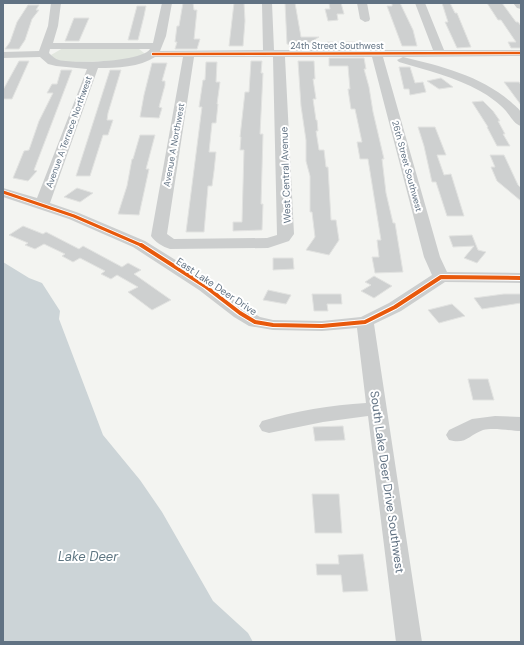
<svg xmlns="http://www.w3.org/2000/svg" width="524" height="645" font-family="'DM Sans',sans-serif">
	<rect width="100%" height="100%" fill="#f3f4f1"/>
	<path fill="#e2e7df" d="M63,48L139,49L144,53L143,56L132,61L68,62L54,60L51,55Z"/>
	<path fill="#ccd4d7" d="M3,262L29,278L42,283L60,311L59,319L103,435L140,480L162,512L213,601L248,633L253,642H3Z"/>
	<path fill="#ced0d0" stroke="#e2e3e1" d="M183,3H193L194,10H197L194,39H200L197,49H175L177,42H175L177,26H179Z
		M234,3H244L245,21L243,46H229Z
		M285,3H295L301,37H319L301,48H296V46L287,44Z
		M329,3H341L344,14H337L338,20L328,21L325,9H330Z
		M392,3H400L413,30L417,46H402L387,6H392Z
		M442,3H450L455,13H457L471,47L457,48L445,22H448Z
		M487,3H502L516,22H518L521,26V48H511L508,42H516L501,20H498Z
		M28,5H39L36,10H39L32,19L25,40L19,49H5L10,42L17,22Z
		M137,6H146L144,16L138,40H128Z
		M74,18H89L79,41H65Z
		M327,42H361L362,48H328Z
		M329,58H364L366,69H364L369,87L373,112L384,159H382L386,193L393,223H395L403,272L375,273L372,257H379L377,240H381L368,159H360L357,142H362L355,109H351L348,89H350L348,66H329Z
		M19,61H29L12,99H3V90Z
		M251,61H262L261,73H263L260,134H263L261,204H263L262,230L233,231V222H242L244,150H240L241,137H240L245,92H249Z
		M298,61H314L315,79H313L316,99H313L316,120H317L318,131H316L319,150H324L326,167H328L331,220H336L339,240L329,255L306,250L315,237L312,212H310V176L306,161V140L301,106Z
		M206,62H217L216,82H220L217,104H218L216,123H212L209,152H216L214,171L212,186H208L204,232H186L202,107H199L203,80H205Z
		M152,63H167L162,81H165V85L159,107L162,108L159,118L140,117L144,95Z
		M399,67H410L415,83L423,82L426,92L410,95L409,89H404Z
		M61,70H72L34,170L37,171L28,181L13,178L24,151L29,150L39,121L53,93H47L52,84H57Z
		M110,70H121L108,113L107,120H113L108,135H103L90,176H76Z
		M441,78L453,87L439,89L427,81Z
		M504,82H519L521,85V105Z
		M483,101L493,111L500,121H498L505,134H503L510,146H497L487,127H488L472,102Z
		M418,127H435L446,155H437L444,175L451,174L464,216H447L436,182H432L424,146Z
		M140,135H155L146,169H149L139,215L118,214L127,186L132,159H133Z
		M490,155H504L518,185L521,188V201L497,181L491,167H495Z
		M77,188L93,193L80,202L64,197Z
		M23,226L43,234L46,232L79,249L83,246L122,267L128,263L141,270L134,274L171,300L152,310L128,292L138,287L117,275L111,279L101,274L105,271L80,258L73,262L62,256L65,254L44,244L35,249L25,245L28,243L9,235Z
		M472,235L478,250L486,252L477,263L464,258L474,246L453,247L449,236Z
		M273,258H293L294,269L273,270Z
		M374,276L392,286L374,298L361,291L371,285L365,282Z
		M268,290L291,295L286,304L263,300Z
		M312,294H341L342,304H327L328,311H314Z
		M504,294H521V303L482,309L474,298Z
		M452,304L465,316L439,323L428,310Z
		M468,379H488L494,400H473Z
		M343,426L345,440L315,441L313,427Z
		M312,494H339L342,533H315Z
		M363,554L368,591L343,592L341,575H317L316,564H339L338,555Z"/>
	<g fill="none" stroke-linecap="round" stroke-linejoin="round">
		<path fill="#cccece" fill-rule="evenodd" d="M51,3H61L58,26L53,43H153L162,3H172L166,36L160,51L263,50L262,3H272L274,50H433L415,3H425L444,50H521V56L403,57C441,66 481,76 511,102C514,105 520,109 521,113C522,117 521,122 521,126C514,124 511,117 506,111C499,103 489,96 480,91C455,77 426,70 399,62L397,60L403,57H383L440,257L447,272L521,273V283L445,282L401,311L374,324L422,642H396L368,416L323,422L269,433L262,431L259,426L262,421C295,411 331,405 366,403L357,328L322,331L273,330L249,326L234,317L199,290L133,247L69,219L3,197V188L37,198L87,69L56,66L48,64L40,57L3,58V52L39,51L48,26ZM50,49H150C142,62 74,64 59,60C55,59 52,56 49,53ZM155,57H183L151,236C155,242 163,247 170,249L268,248L289,241L294,234L285,57H372L424,257L432,275L389,303L361,317L322,321L273,320L260,317L246,309L211,282L145,241L79,213L50,203L98,68C117,68 140,67 155,57ZM194,57H273L277,235L267,238L174,239L167,234Z
			M357,3H367L370,19L369,21L365,22L360,19Z
			M513,3H521V9L517,8Z
			M495,416L521,417V431C510,431 494,427 483,430C469,435 466,445 449,440L446,435L449,430L472,419Z"/>
		<defs>
			<path id="cycleway-far2" d="M153,54L521,53"/>
			<path id="cycleway-far1" d="M3,192L74,216L143,246"/>
			<path id="cycleway" d="M141,245L205,286L240,313L255,322L273,325L322,326L365,322L395,307L441,277L521,278"/>
		</defs>
		<use href="#cycleway-far2" stroke="#fff" stroke-width="4"/>
		<use href="#cycleway-far1" stroke="#fff" stroke-width="5"/>
		<use href="#cycleway" stroke="#fff" stroke-width="6"/>
		<use href="#cycleway-far2" stroke="#e8590c" stroke-width="2.5"/>
		<use href="#cycleway-far1" stroke="#e8590c" stroke-width="3"/>
		<use href="#cycleway" stroke="#e8590c" stroke-width="4"/>
	</g>
	<g text-anchor="middle" stroke-width="4" stroke-linejoin="round" paint-order="stroke">
		<g font-size="9" fill="#617283" stroke="#fff">
			<text x="337" y="49">24th Street Southwest</text>
			<text transform="translate(69 132) rotate(-70)" y="3">Avenue A Terrace Northwest</text>
			<text transform="translate(174 145) rotate(-80)" y="3">Avenue A Northwest</text>
			<text transform="translate(407 166) rotate(75)" y="3">26th Street Southwest</text>
		</g>
		<g font-size="10" fill="#617283" stroke="#fff">
			<text transform="translate(285 175) rotate(-92)" y="4">West Central Avenue</text>
			<text transform="translate(217 286) rotate(34)" y="4">East Lake Deer Drive</text>
		</g>
		<g font-size="12" fill="#617283" stroke="#fff">
			<text transform="translate(387 482) rotate(82)" y="4">South Lake Deer Drive Southwest</text>
		</g>
		<g font-size="13" font-style="italic" fill="#5d7581" stroke="#fff">
			<text x="88" y="561">Lake Deer</text>
		</g>
	</g>
	<rect width="524" height="645" fill="none" stroke="#617283" stroke-width="8"/>
</svg>
